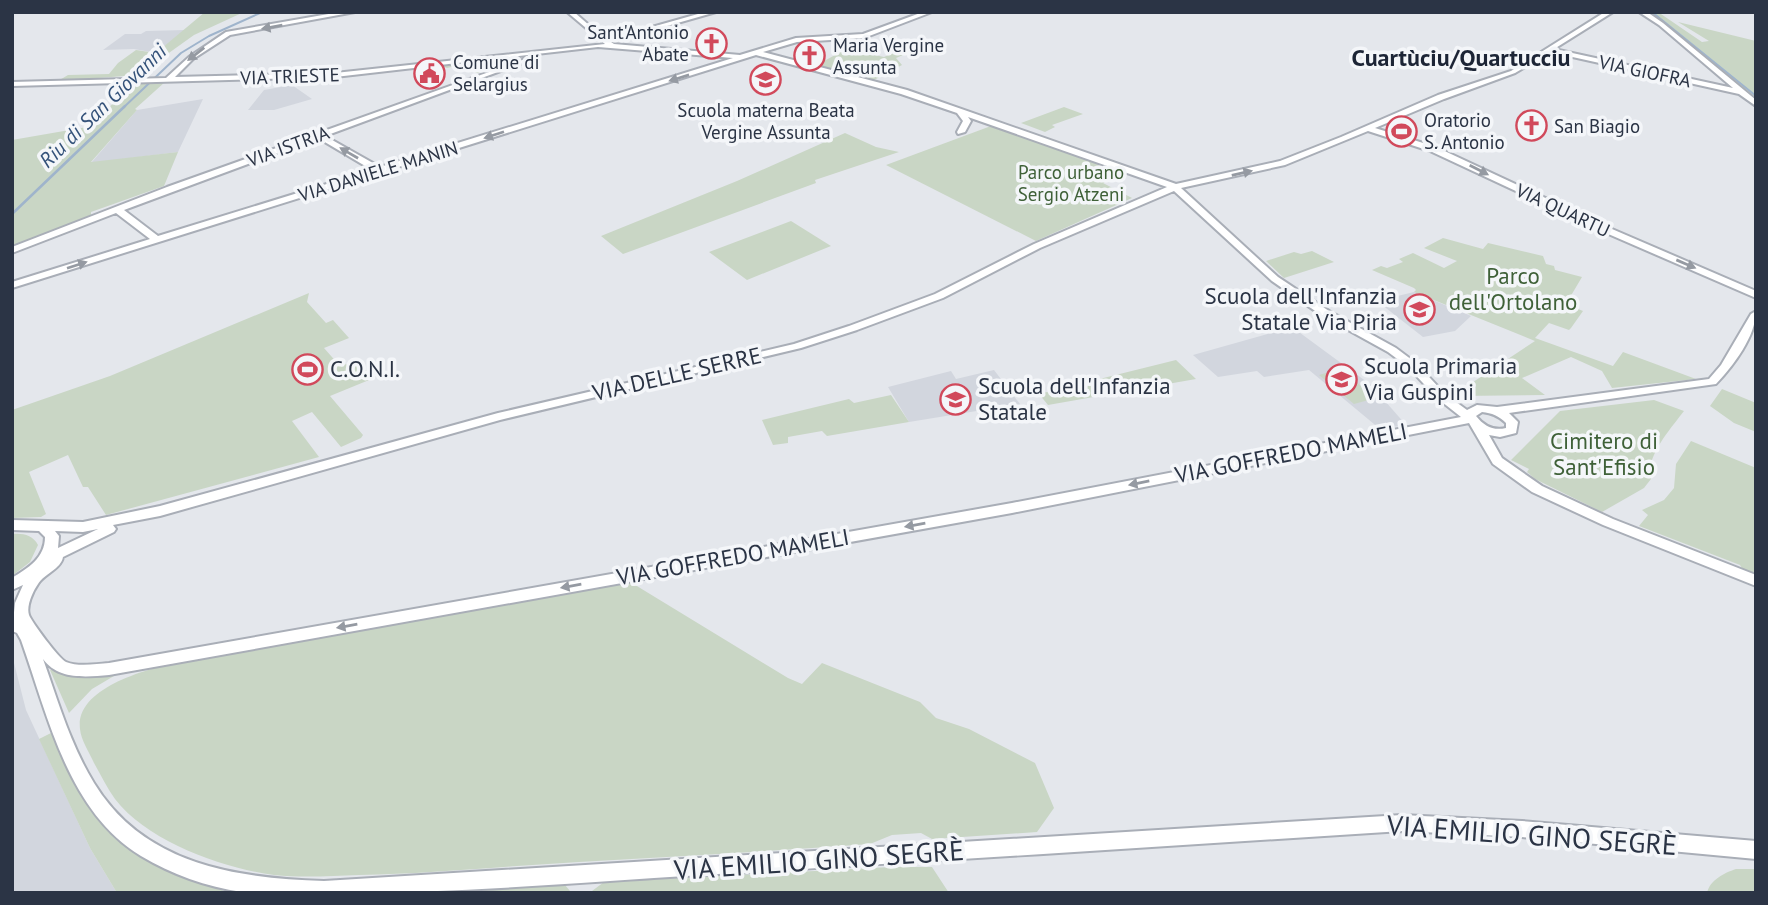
<svg xmlns="http://www.w3.org/2000/svg" width="1768" height="905" font-family="'PT Sans',sans-serif">
	<rect width="100%" height="100%" fill="#e4e7ec"/>
	<path fill="#d2d6de" d="M186,30L156,53L134,49L103,50L125,34H141L146,31Z
		M292,85L312,99L274,110H248L264,90Z
		M203,99L178,152L91,163L137,110Z
		M1414,292L1471,316L1455,331L1423,337L1377,301Z
		M1292,327L1371,385L1406,425L1380,429L1309,370L1264,377L1257,371L1218,377L1193,355Z
		M994,370L1020,404L909,422L888,387L951,371L956,379Z
		M12,655L26,710L90,848L117,893H12Z"/>
	<path fill="#c9d6c5" d="M205,12H244L194,35L138,75L58,81L68,75L109,74L118,63L136,50L156,53Z
		M1645,12H1658L1702,42L1709,41L1678,22L1756,41V99L1662,22Z
		M846,49L884,57L893,53L903,55L896,58L902,65L874,80L811,63L821,59L826,60Z
		M516,56L521,58L477,73L460,65L447,68L439,65Z
		M137,82H165L135,109L137,110L91,162L178,152L164,186L91,212V215L12,246V140L87,127Z
		M1064,107L1083,114L1052,125L1055,127L1045,132L1021,123Z
		M991,126L1124,172L1103,183L1132,198L1036,241L886,165Z
		M845,133L876,147L899,152L815,180L816,183L623,254L601,236L737,181Z
		M791,221L831,246L747,280L709,252Z
		M1443,238L1483,249L1488,243L1543,256L1546,264L1554,266L1555,270L1582,277L1566,304L1583,311L1571,328L1569,330L1549,323L1535,338L1613,366L1623,352L1696,379L1612,388L1602,371L1571,357L1522,378L1545,395L1458,396L1455,394L1535,341L1414,292L1416,290L1414,288L1372,270L1381,266L1387,268L1403,262L1399,259L1413,253L1444,268L1457,261L1424,248Z
		M1312,251L1334,262L1284,278L1266,261L1294,252L1301,254Z
		M309,293L307,302L326,323L333,320L349,338L324,348L339,365L359,363L374,378L330,396L363,435L361,438L341,447L312,412L292,421L319,457L106,515L88,487H83L68,455L29,472L46,514L41,517L12,518V410L110,376Z
		M1176,360L1196,379L1048,405L1039,394Z
		M1340,369L1376,398L1354,404L1319,375Z
		M1722,389L1756,403V432L1734,423L1710,406Z
		M891,395L909,422L827,436L822,431L788,437V443L773,445L762,420L849,399L854,403Z
		M1654,400L1684,411C1672,427 1644,458 1651,479L1644,488L1602,512L1535,479L1527,472L1529,469L1511,460L1560,411Z
		M1691,441L1756,468V575L1743,570L1740,565L1639,526L1648,515L1642,510L1664,500L1674,488L1676,464Z
		M12,534C23,533 33,535 38,545L30,562L12,576Z
		M627,580L788,678L802,684L822,663L920,702L936,718L969,729L1035,763L1054,808L1037,832L932,839L921,833L892,835L870,844C752,853 635,858 517,866C464,870 412,874 359,875C331,876 302,878 274,875C223,868 148,842 115,799C107,788 101,775 94,763C89,752 81,740 80,729C75,687 149,669 178,662Z
		M50,670L119,673L92,689L69,713Z
		M51,733C94,830 127,864 232,893H117L90,848L39,739Z
		M891,867H932L949,893H437L565,885L570,891H592L604,882Z
		M1736,869H1756V893H1707C1710,880 1724,873 1736,869Z"/>
	<g fill="none" stroke-linecap="round" stroke-linejoin="round">
		<path stroke="#9fb4cc" stroke-width="2" d="M1652,12L1756,96
			M123,108L181,53L209,36L260,13"/>
		<path stroke="#9fb4cc" stroke-width="2.5" d="M12,214L125,106"/>
		<defs>
			<path id="secondary" d="M340,12H355L230,35L193,59L175,77L335,73L605,44L567,12H574L606,40L705,12H716L611,42L614,44L740,55L796,38L863,34L923,12H932L864,38L797,42L763,52L907,90L1176,184L1280,161L1341,137L1438,95L1511,71L1605,12H1613L1554,49L1733,88L1659,25L1639,12H1647L1663,23L1756,100V106L1739,94L1550,52L1515,73L1444,99L1375,128L1436,147L1612,229L1756,291V298L1606,233L1430,151L1368,131L1285,165L1181,188L1278,277L1329,311L1396,348L1416,363L1445,394L1467,410L1477,405L1497,407L1709,379L1721,365L1751,314L1756,311C1756,336 1733,366 1716,384L1509,413L1518,422L1516,433L1500,437L1489,435L1502,458L1542,486L1613,519L1756,575V586L1603,525L1532,492L1493,464L1469,423L1012,513L109,675C86,677 58,680 43,659C58,701 70,744 94,783C144,865 236,878 324,881L1402,815L1522,821L1756,841V859L1522,837L1402,831C1153,847 903,863 654,878C550,885 446,893 341,893C308,893 274,896 242,892C207,887 171,874 141,856C68,812 48,716 21,640L17,633L12,631L15,603L23,585L12,590V578C28,568 45,558 45,537L39,531L12,530V520L83,522L160,506L498,413L794,344L849,326L935,294L1034,244L1167,187L968,117L971,121L965,132L958,134L957,132L963,121L957,113L901,94L756,55L12,288V282L150,239L116,213L12,253V247L167,187L531,57L536,58L325,136L380,167L733,58L598,47L335,77L12,86V82L166,78L189,57L226,32ZM318,138L372,170L158,236L124,210ZM1174,191L1272,281L1321,315L1388,352L1408,367L1437,398L1461,417L1012,503L109,663C96,664 78,667 66,662C59,659 31,621 29,615C26,606 33,591 38,584C44,574 61,569 63,557L114,532L116,529L113,525L160,516L500,420L801,348L857,330L943,298L1040,248ZM1482,412C1492,413 1499,416 1506,423V428C1493,431 1484,426 1476,416ZM98,529L58,548L59,536L55,531L83,532Z"/>
		</defs>
		<use href="#secondary" stroke="#a9aeb7" stroke-width="4"/>
		<use href="#secondary" fill="#fff" fill-rule="evenodd"/>
	</g>
	<defs><path id="oneway-solid" d="M-6-.8H1V-3.2L6.5 0L1 3.2V.8H-6Z" transform="scale(1.75)"/></defs>
	<g fill="#959aa2">
		<use href="#oneway-solid" transform="translate(272 27) rotate(170)"/>
		<use href="#oneway-solid" transform="translate(196 54) rotate(142)"/>
		<use href="#oneway-solid" transform="translate(679 78) rotate(163)"/>
		<use href="#oneway-solid" transform="translate(494 135) rotate(162)"/>
		<use href="#oneway-solid" transform="translate(349 153) rotate(-150)"/>
		<use href="#oneway-solid" transform="translate(1479 170) rotate(27)"/>
		<use href="#oneway-solid" transform="translate(1242 173) rotate(-13)"/>
		<use href="#oneway-solid" transform="translate(1686 264) rotate(23)"/>
		<use href="#oneway-solid" transform="translate(77 265) rotate(-18)"/>
		<use href="#oneway-solid" transform="translate(1139 483) rotate(169)"/>
		<use href="#oneway-solid" transform="translate(915 525) rotate(170)"/>
		<use href="#oneway-solid" transform="translate(571 586) rotate(170)"/>
		<use href="#oneway-solid" transform="translate(347 626) rotate(170)"/>
	</g>
	<defs>
		<symbol id="church-ring" viewBox="-11 -11 22 22"><circle r="9.5" fill="#f4f6f9" stroke="#d1495b" stroke-width="1.5"/><path d="M-1.2-6h2.4v3.5h3.3v2.4h-3.3V6h-2.4V-.1h-3.3v-2.4h3.3Z" fill="#d1495b"/></symbol>
		<symbol id="civic-ring" viewBox="-11 -11 22 22"><circle r="9.5" fill="#f4f6f9" stroke="#d1495b" stroke-width="1.5"/><path d="M-.6-6.5H3V-4.5H.6V-3L4-1V1h2V6H-6V1h2V-1L-.6-3ZM-1.2 2.5V6h2.4V2.5Z" fill="#d1495b"/></symbol>
		<symbol id="school-ring" viewBox="-11 -11 22 22"><circle r="9.5" fill="#f4f6f9" stroke="#d1495b" stroke-width="1.5"/><path d="M0-5L7-2L0 1L-7-2ZM-4 1L0 2.5L4 1V4Q0 6-4 4Z" fill="#d1495b"/></symbol>
		<symbol id="stadium-ring" viewBox="-11 -11 22 22"><circle r="9.5" fill="#f4f6f9" stroke="#d1495b" stroke-width="1.5"/><path d="M0-5a6.5 5 0 1 0 0 10a6.5 5 0 1 0 0-10ZM-3.5-1.8h7v3.6h-7Z" fill="#d1495b"/></symbol>
	</defs>
	<g fill-rule="evenodd">
		<use href="#church-ring" x="694" y="26" width="35" height="35"/>
		<use href="#church-ring" x="792" y="38" width="35" height="35"/>
		<use href="#civic-ring" x="412" y="56" width="35" height="35"/>
		<use href="#school-ring" x="748" y="62" width="35" height="35"/>
		<use href="#church-ring" x="1514" y="108" width="35" height="35"/>
		<use href="#stadium-ring" x="1384" y="114" width="35" height="35"/>
		<use href="#school-ring" x="1402" y="292" width="35" height="35"/>
		<use href="#stadium-ring" x="290" y="352" width="35" height="35"/>
		<use href="#school-ring" x="1324" y="362" width="35" height="35"/>
		<use href="#school-ring" x="938" y="382" width="35" height="35"/>
	</g>
	<g text-anchor="middle" stroke-width="7" stroke-linejoin="round" paint-order="stroke">
		<g font-size="19" fill="#2b3445" stroke="#f4f6f9" text-anchor="start">
			<text x="689" y="39" text-anchor="end">Sant'Antonio<tspan x="689" dy="22">Abate</tspan></text>
			<text x="833" y="52">Maria Vergine<tspan x="833" dy="22">Assunta</tspan></text>
			<text x="453" y="69">Comune di<tspan x="453" dy="22">Selargius</tspan></text>
			<text x="766" y="117" text-anchor="middle">Scuola materna Beata<tspan x="766" dy="22">Vergine Assunta</tspan></text>
			<text x="1424" y="127">Oratorio<tspan x="1424" dy="22">S. Antonio</tspan></text>
			<text x="1554" y="133">San Biagio</text>
		</g>
		<g font-size="19" fill="#2b3445" stroke="#f4f6f9">
			<text transform="translate(1645 71) rotate(12)" y="7">VIA GIOFRA</text>
			<text transform="translate(290 76) rotate(-2)" y="7">VIA TRIESTE</text>
			<text transform="translate(288 146) rotate(-20)" y="7">VIA ISTRIA</text>
			<text transform="translate(378 171) rotate(-17)" y="7">VIA DANIELE MANIN</text>
			<text transform="translate(1563 210) rotate(25)" y="7">VIA QUARTU</text>
		</g>
		<g font-size="19" fill="#3f6138" stroke="#f4f6f9">
			<text x="1071" y="179">Parco urbano<tspan x="1071" dy="22">Sergio Atzeni</tspan></text>
		</g>
		<g font-size="21" font-style="italic" fill="#34527a" stroke="#f4f6f9">
			<text transform="translate(103 106) rotate(-44)" y="7">Riu di San Giovanni</text>
		</g>
		<g font-size="23" fill="#3f6138" stroke="#f4f6f9">
			<text x="1513" y="284">Parco<tspan x="1513" dy="26">dell'Ortolano</tspan></text>
			<text x="1604" y="449">Cimitero di<tspan x="1604" dy="26">Sant'Efisio</tspan></text>
		</g>
		<g font-size="23" fill="#2b3445" stroke="#f4f6f9" text-anchor="start">
			<text x="1397" y="304" text-anchor="end">Scuola dell'Infanzia<tspan x="1397" dy="26">Statale Via Piria</tspan></text>
			<text x="1364" y="374">Scuola Primaria<tspan x="1364" dy="26">Via Guspini</tspan></text>
			<text x="330" y="377">C.O.N.I.</text>
			<text x="978" y="394">Scuola dell'Infanzia<tspan x="978" dy="26">Statale</tspan></text>
		</g>
		<g font-size="23" fill="#2b3445" stroke="#f4f6f9">
			<text transform="translate(677 374) rotate(-13)" y="8">VIA DELLE SERRE</text>
			<text transform="translate(1291 453) rotate(-11)" y="8">VIA GOFFREDO MAMELI</text>
			<text transform="translate(733 557) rotate(-10)" y="8">VIA GOFFREDO MAMELI</text>
		</g>
		<g font-size="24" font-weight="bold" fill="#1d2536" stroke="#f4f6f9">
			<text x="1461" y="66">Cuartùciu/Quartucciu</text>
		</g>
		<g font-size="28" fill="#2b3445" stroke="#f4f6f9">
			<text transform="translate(1532 835) rotate(4)" y="10">VIA EMILIO GINO SEGRÈ</text>
			<text transform="translate(819 860) rotate(-4)" y="10">VIA EMILIO GINO SEGRÈ</text>
		</g>
	</g>
	<rect width="1768" height="905" fill="none" stroke="#2b3445" stroke-width="28"/>
</svg>
